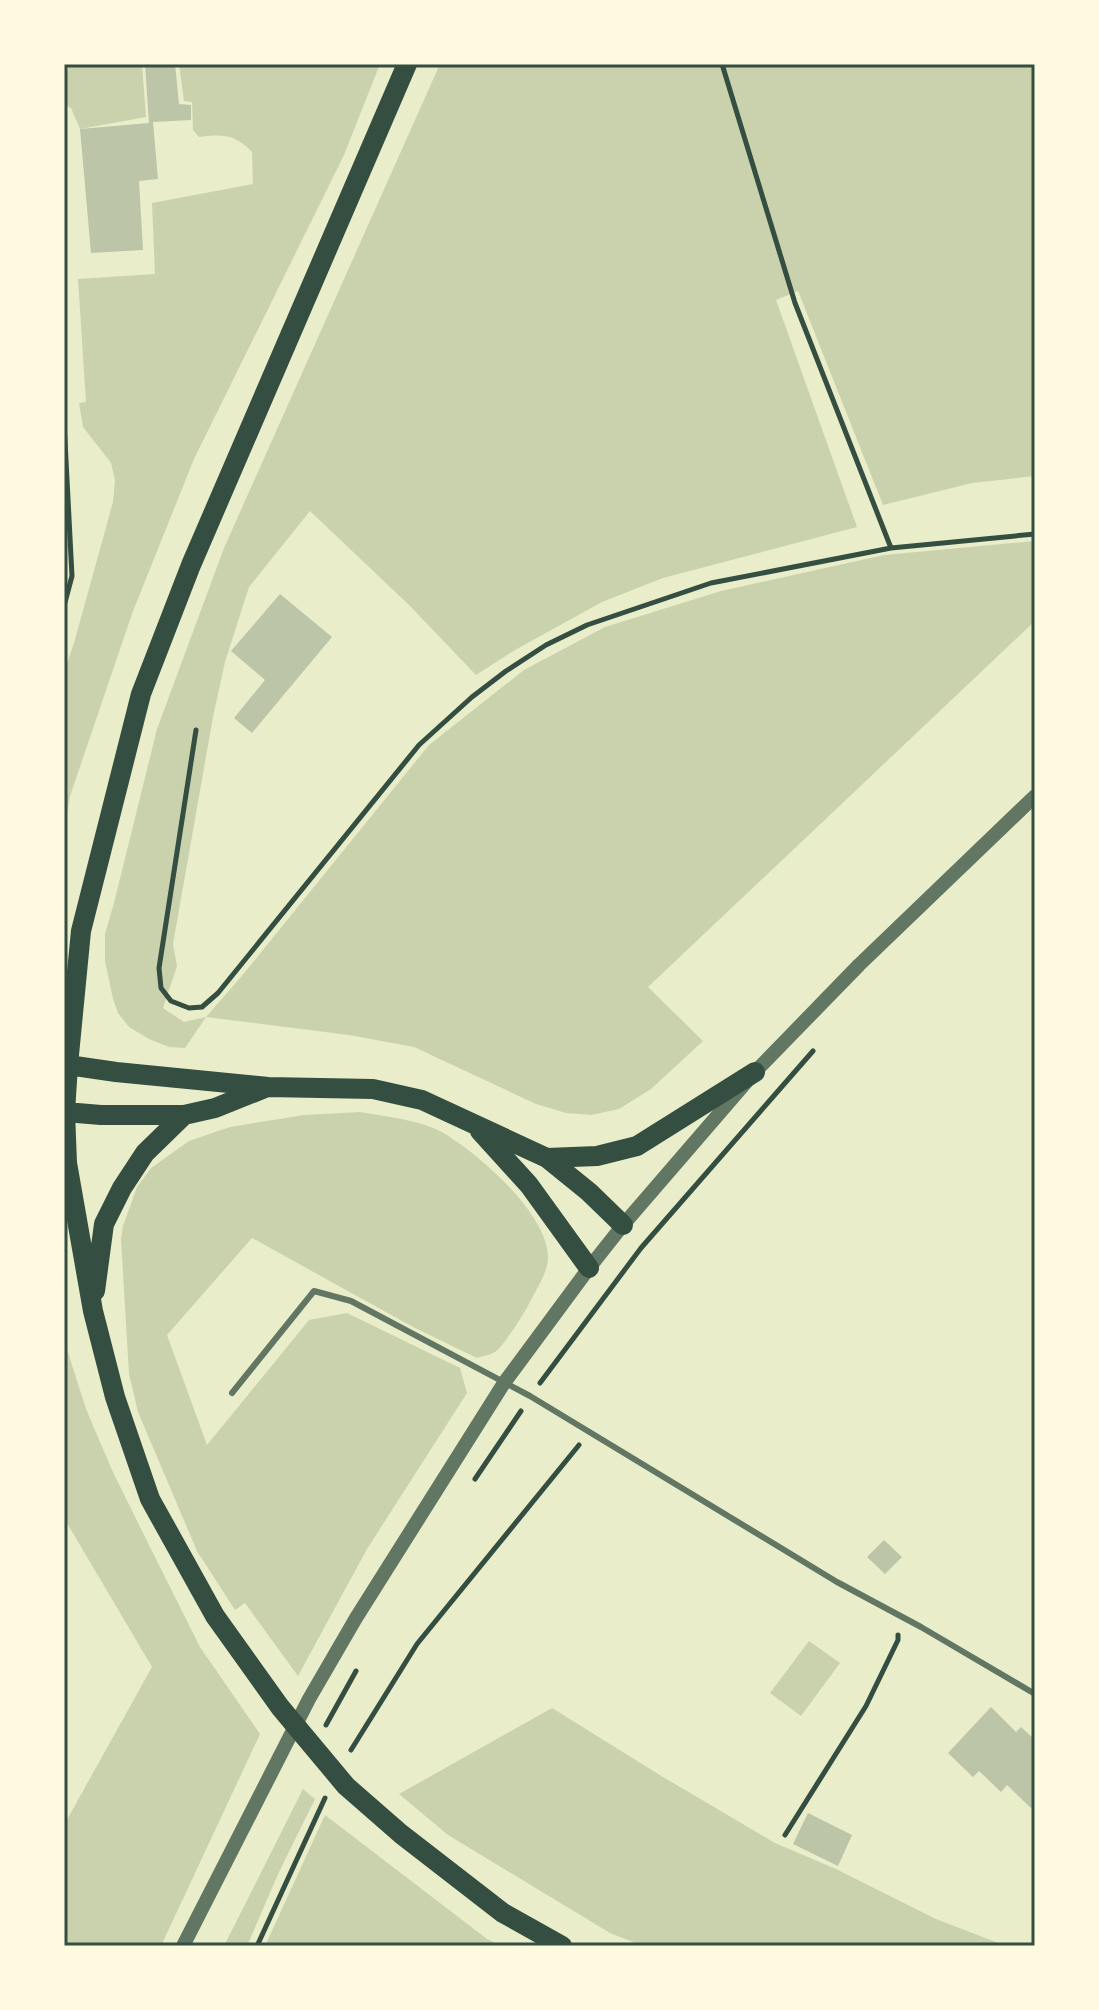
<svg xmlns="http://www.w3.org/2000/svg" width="1099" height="2010" font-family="'Space Grotesk',sans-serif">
	<rect width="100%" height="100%" fill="#e9edc9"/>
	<path fill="#cad2ad" d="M71,64H142L146,117L80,129L71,108L64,104V74Z
		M179,64H380L344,155L194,459L133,611L70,796L64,833V672L74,643L113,502L115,480L111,463L83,427L79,403L86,402L78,279L155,274L152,203L253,184L252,152C235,134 222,134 199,137L193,130L192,102L184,101Z
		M440,64H1035V476L972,483L883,505L798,291L776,300L857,527L663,578L602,602L515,650L476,675L410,606L310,511L249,587L225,662L213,717L173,944L177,966L163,1008L184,1022L206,1017L241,977L429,745L524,670L605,627L721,591L884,555L1035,541V621L648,987L703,1041L651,1089L619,1109L591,1115L566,1113L536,1104L414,1047L349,1035L206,1017L185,1048L169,1047L149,1039L129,1027L118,1013L113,999L105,961V934L114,903L157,729L224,548Z
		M360,1112C383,1116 417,1120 438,1130C474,1149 548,1213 548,1257C548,1272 537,1288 530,1302C525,1312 503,1347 495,1352C490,1355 482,1356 477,1358L413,1327L252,1238L167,1335L207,1445L309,1320L347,1313L460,1368L467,1393L367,1549L298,1676L245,1603L235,1610L197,1551L138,1412L129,1374L121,1239L123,1226L137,1187L151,1168L189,1141L230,1127L304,1115Z
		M64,1340L86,1409L112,1470L146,1539L200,1647L260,1734L161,1946H64V1825L152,1667L64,1518Z
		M809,1641L840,1663L801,1716L770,1693Z
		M552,1708L663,1777L775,1843L836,1869L936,1919L1006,1946H643L610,1933L448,1835L399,1794Z
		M303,1789L315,1799L279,1872L247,1946H224Z
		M325,1815L487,1939L502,1946H265Z"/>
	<path fill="#bcc5a7" d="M145,64H175L179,104L191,105V120L153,122L158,179L139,181L143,250L91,253L80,129L149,123Z
		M280,594L332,637L252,733L234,718L265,680L231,651Z
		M884,1540L902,1557L885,1574L867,1557Z
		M991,1707L1016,1732L1021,1727L1035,1740V1805L1031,1808L1007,1785L1001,1792L979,1771L973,1777L948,1753Z
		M808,1813L852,1835L838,1866L793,1844Z"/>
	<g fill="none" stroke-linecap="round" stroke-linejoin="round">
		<path stroke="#344e41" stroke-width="5" d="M722,64L795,303L891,548
			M64,422L72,576L64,606
			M196,730L159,968L161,988L171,1001L189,1008L202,1007L218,993L419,745L472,697L506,671L546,645L587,625L711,583L891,548L1035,534
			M540,1383L641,1248L813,1051
			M475,1479L521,1411
			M326,1725L356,1671
			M351,1750L417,1644L579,1445
			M785,1835L866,1706L898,1640V1635
			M257,1946L325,1798"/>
		<path stroke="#617663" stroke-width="6" d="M232,1393L314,1291L351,1301L530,1396L837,1582L921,1627L1035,1694"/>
		<path stroke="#617663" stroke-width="14" d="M183,1946L309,1699L356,1618L504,1383L589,1268L623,1225L755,1072L859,965L1035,796"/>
		<path stroke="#344e41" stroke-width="20" d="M407,64L191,565L141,694L81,931L68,1065L65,1112L67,1163L93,1311L115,1397L150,1499L215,1616L280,1707L346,1786L401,1834L503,1913L562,1946
			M68,1065L116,1072L268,1087L373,1089L422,1100L547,1158L589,1192L623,1225
			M65,1112L101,1115H184L215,1108L265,1088
			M480,1131L529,1185L589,1268
			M547,1158L597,1156L637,1146L755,1072
			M95,1291L104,1224L122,1188L145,1153L184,1115"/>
	</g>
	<rect width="1099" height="2010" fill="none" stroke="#fefae0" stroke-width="132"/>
	<rect x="66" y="66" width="967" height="1878" fill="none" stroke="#344e41" stroke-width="3"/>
</svg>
